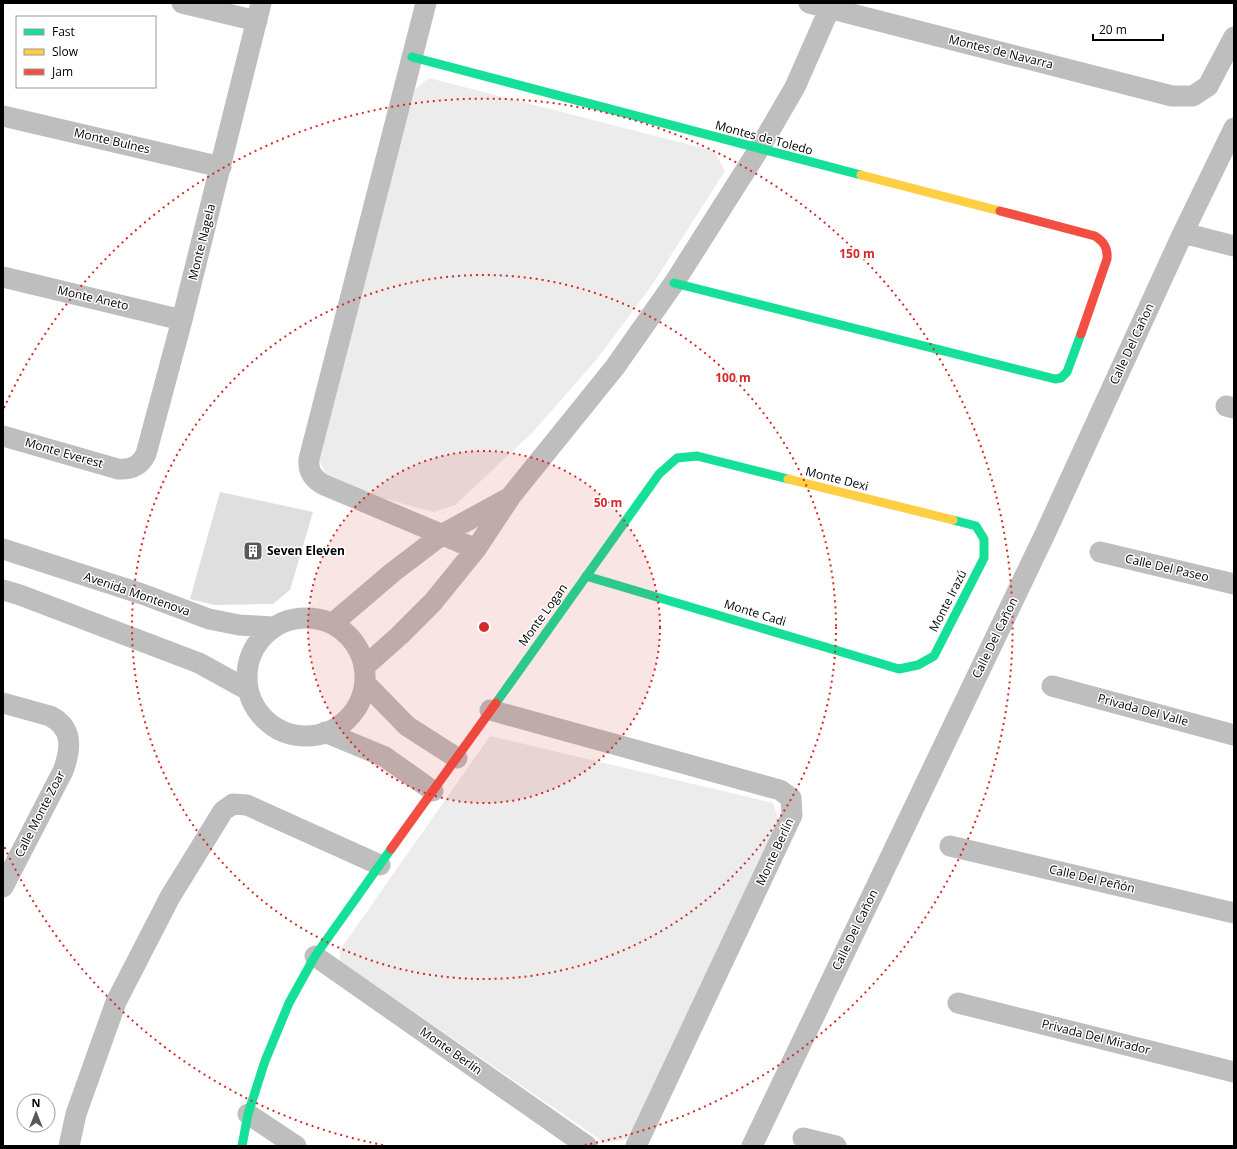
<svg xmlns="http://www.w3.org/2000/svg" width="1237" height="1149" font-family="'Open Sans',sans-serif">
	<rect width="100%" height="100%" fill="#fff"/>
	<path fill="#ececec" d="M429,78L714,151L725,171L652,285L597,359L532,433L455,505L433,512L332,484L319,461L415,89Z
		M490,736L773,803L779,821L628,1139L605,1143L340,961V950Z"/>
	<path fill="#dfdfdf" d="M220,492L313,512L290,590L273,604L215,605L190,599Z"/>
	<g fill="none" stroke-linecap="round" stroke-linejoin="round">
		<path stroke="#bebebe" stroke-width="21" d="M182,3L257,21
			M426,3L309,459C308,471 312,477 322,484L476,549
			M809,3L1172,96H1193L1208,86L1234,37
			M3,116L221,167
			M1183,233L1234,246
			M3,277L182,320
			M1226,406L1234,408
			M3,436L118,469C132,470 140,466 146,454L182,320L261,3
			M3,549L142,594L209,619L239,625L273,627
			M1100,552L1234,584
			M3,590L20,595L199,663L248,690
			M247 677a59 59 0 1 1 118 0a59 59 0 1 1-118 0Z
			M332,624L393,572L443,534L507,499
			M364,667L399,636L433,602L476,549L511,496L615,367L674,283L759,149L795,87L832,3
			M365,683L407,726L457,758
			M1052,686L1234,735
			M3,703L50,716C74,728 71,750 63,771L3,887
			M490,710L780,790L791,798L792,815L636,1146
			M325,732L385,757L433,791
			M950,846L1234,913
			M315,956L587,1146
			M958,1003L1234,1072
			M248,1114L296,1146
			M803,1138L836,1146
			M69,1146L76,1114L116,1002L170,897L223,811L233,804L247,805L380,865
			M752,1146L1045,534L1183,233L1234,128"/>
		<path stroke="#16e098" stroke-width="9" d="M412,57L861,175
			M674,283L1055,379L1061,378L1067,372L1081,334
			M586,576L899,669L918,665L934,656L984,558V539L976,526L953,520
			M496,703L659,474L677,458L697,456L788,479
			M242,1146L248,1114L265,1061L289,1003L315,956L391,849"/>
		<path stroke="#ffcf43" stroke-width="9" d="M861,175L1000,211
			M788,479L953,520"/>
		<path stroke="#f24e42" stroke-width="9" d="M1000,211L1095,236C1104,242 1108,248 1107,259L1081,334
			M391,849L496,703"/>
	</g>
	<circle cx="484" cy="627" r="176" fill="#d62828" fill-opacity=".12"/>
	<g fill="none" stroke="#d62828" stroke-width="2" stroke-dasharray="2 4">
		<circle cx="484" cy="627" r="176"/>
		<circle cx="484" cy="627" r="352"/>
		<path d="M383 1145A528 528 0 0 1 4 846M4 408A528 528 0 1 1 585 1145"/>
	</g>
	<defs>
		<symbol id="building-square" viewBox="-11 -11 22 22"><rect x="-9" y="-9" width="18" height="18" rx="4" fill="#595959" stroke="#fff"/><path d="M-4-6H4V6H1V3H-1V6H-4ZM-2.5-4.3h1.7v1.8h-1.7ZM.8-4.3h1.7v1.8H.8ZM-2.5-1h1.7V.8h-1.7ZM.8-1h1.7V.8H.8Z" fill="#fff"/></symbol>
	</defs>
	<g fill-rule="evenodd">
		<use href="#building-square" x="242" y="540" width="22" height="22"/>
	</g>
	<g text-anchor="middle" stroke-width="3" stroke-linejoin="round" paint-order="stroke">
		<g font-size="12" fill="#000" stroke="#fff">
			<text transform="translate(1001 52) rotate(14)" y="4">Montes de Navarra</text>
			<text transform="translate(764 138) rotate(15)" y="4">Montes de Toledo</text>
			<text transform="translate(112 141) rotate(13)" y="4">Monte Bulnes</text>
			<text transform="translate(202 242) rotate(-76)" y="4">Monte Nagela</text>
			<text transform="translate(93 298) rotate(13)" y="4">Monte Aneto</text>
			<text transform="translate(1132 344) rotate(-65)" y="4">Calle Del Cañon</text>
			<text transform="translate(64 453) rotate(16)" y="4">Monte Everest</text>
			<text transform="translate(837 479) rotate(14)" y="4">Monte Dexi</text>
			<text transform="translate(1167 568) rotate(13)" y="4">Calle Del Paseo</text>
			<text transform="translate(137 594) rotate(19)" y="4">Avenida Montenova</text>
			<text transform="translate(948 601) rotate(-63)" y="4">Monte Irazú</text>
			<text transform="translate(755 613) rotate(17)" y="4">Monte Cadi</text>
			<text transform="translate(543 615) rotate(-54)" y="4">Monte Logan</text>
			<text transform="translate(995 638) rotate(-64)" y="4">Calle Del Cañon</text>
			<text transform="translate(1143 710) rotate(15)" y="4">Privada Del Valle</text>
			<text transform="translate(40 814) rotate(-63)" y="4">Calle Monte Zoar</text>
			<text transform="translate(775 852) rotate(-65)" y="4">Monte Berlín</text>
			<text transform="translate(1092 879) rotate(13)" y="4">Calle Del Peñón</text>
			<text transform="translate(855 930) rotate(-64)" y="4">Calle Del Cañon</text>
			<text transform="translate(1096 1037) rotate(14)" y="4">Privada Del Mirador</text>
			<text transform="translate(451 1051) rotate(35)" y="4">Monte Berlín</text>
		</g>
		<g font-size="12" font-weight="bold" fill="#000" stroke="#fff" text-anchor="start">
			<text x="267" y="555">Seven Eleven</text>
		</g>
	</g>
	<circle cx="484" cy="627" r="6" fill="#d62828" stroke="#fff" stroke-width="2"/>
	<g font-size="12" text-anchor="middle" font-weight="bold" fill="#d62828" stroke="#fff" stroke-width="3" stroke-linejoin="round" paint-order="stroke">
		<text x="857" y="258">150 m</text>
		<text x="733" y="382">100 m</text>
		<text x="608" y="507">50 m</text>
	</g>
	<rect width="1237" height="1149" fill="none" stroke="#000000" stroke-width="8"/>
	<rect x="16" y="16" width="140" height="72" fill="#ffffff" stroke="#999999"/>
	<rect x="24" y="29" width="20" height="6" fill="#16e098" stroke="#999999"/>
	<text x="52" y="36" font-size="12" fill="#000000">Fast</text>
	<rect x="24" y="49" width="20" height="6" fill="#ffcf43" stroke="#999999"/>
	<text x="52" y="56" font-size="12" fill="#000000">Slow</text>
	<rect x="24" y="69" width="20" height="6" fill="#f24e42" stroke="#999999"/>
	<text x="52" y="76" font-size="12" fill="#000000">Jam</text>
	<g transform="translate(36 1113)"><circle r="19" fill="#ffffff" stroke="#999999"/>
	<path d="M0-3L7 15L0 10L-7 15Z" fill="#595959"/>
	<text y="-6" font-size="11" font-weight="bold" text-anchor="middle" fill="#000000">N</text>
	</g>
	<path d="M1093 34v6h70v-6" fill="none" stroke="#000000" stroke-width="2"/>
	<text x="1099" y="34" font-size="12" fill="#000000" stroke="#ffffff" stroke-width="3" paint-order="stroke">20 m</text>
</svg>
